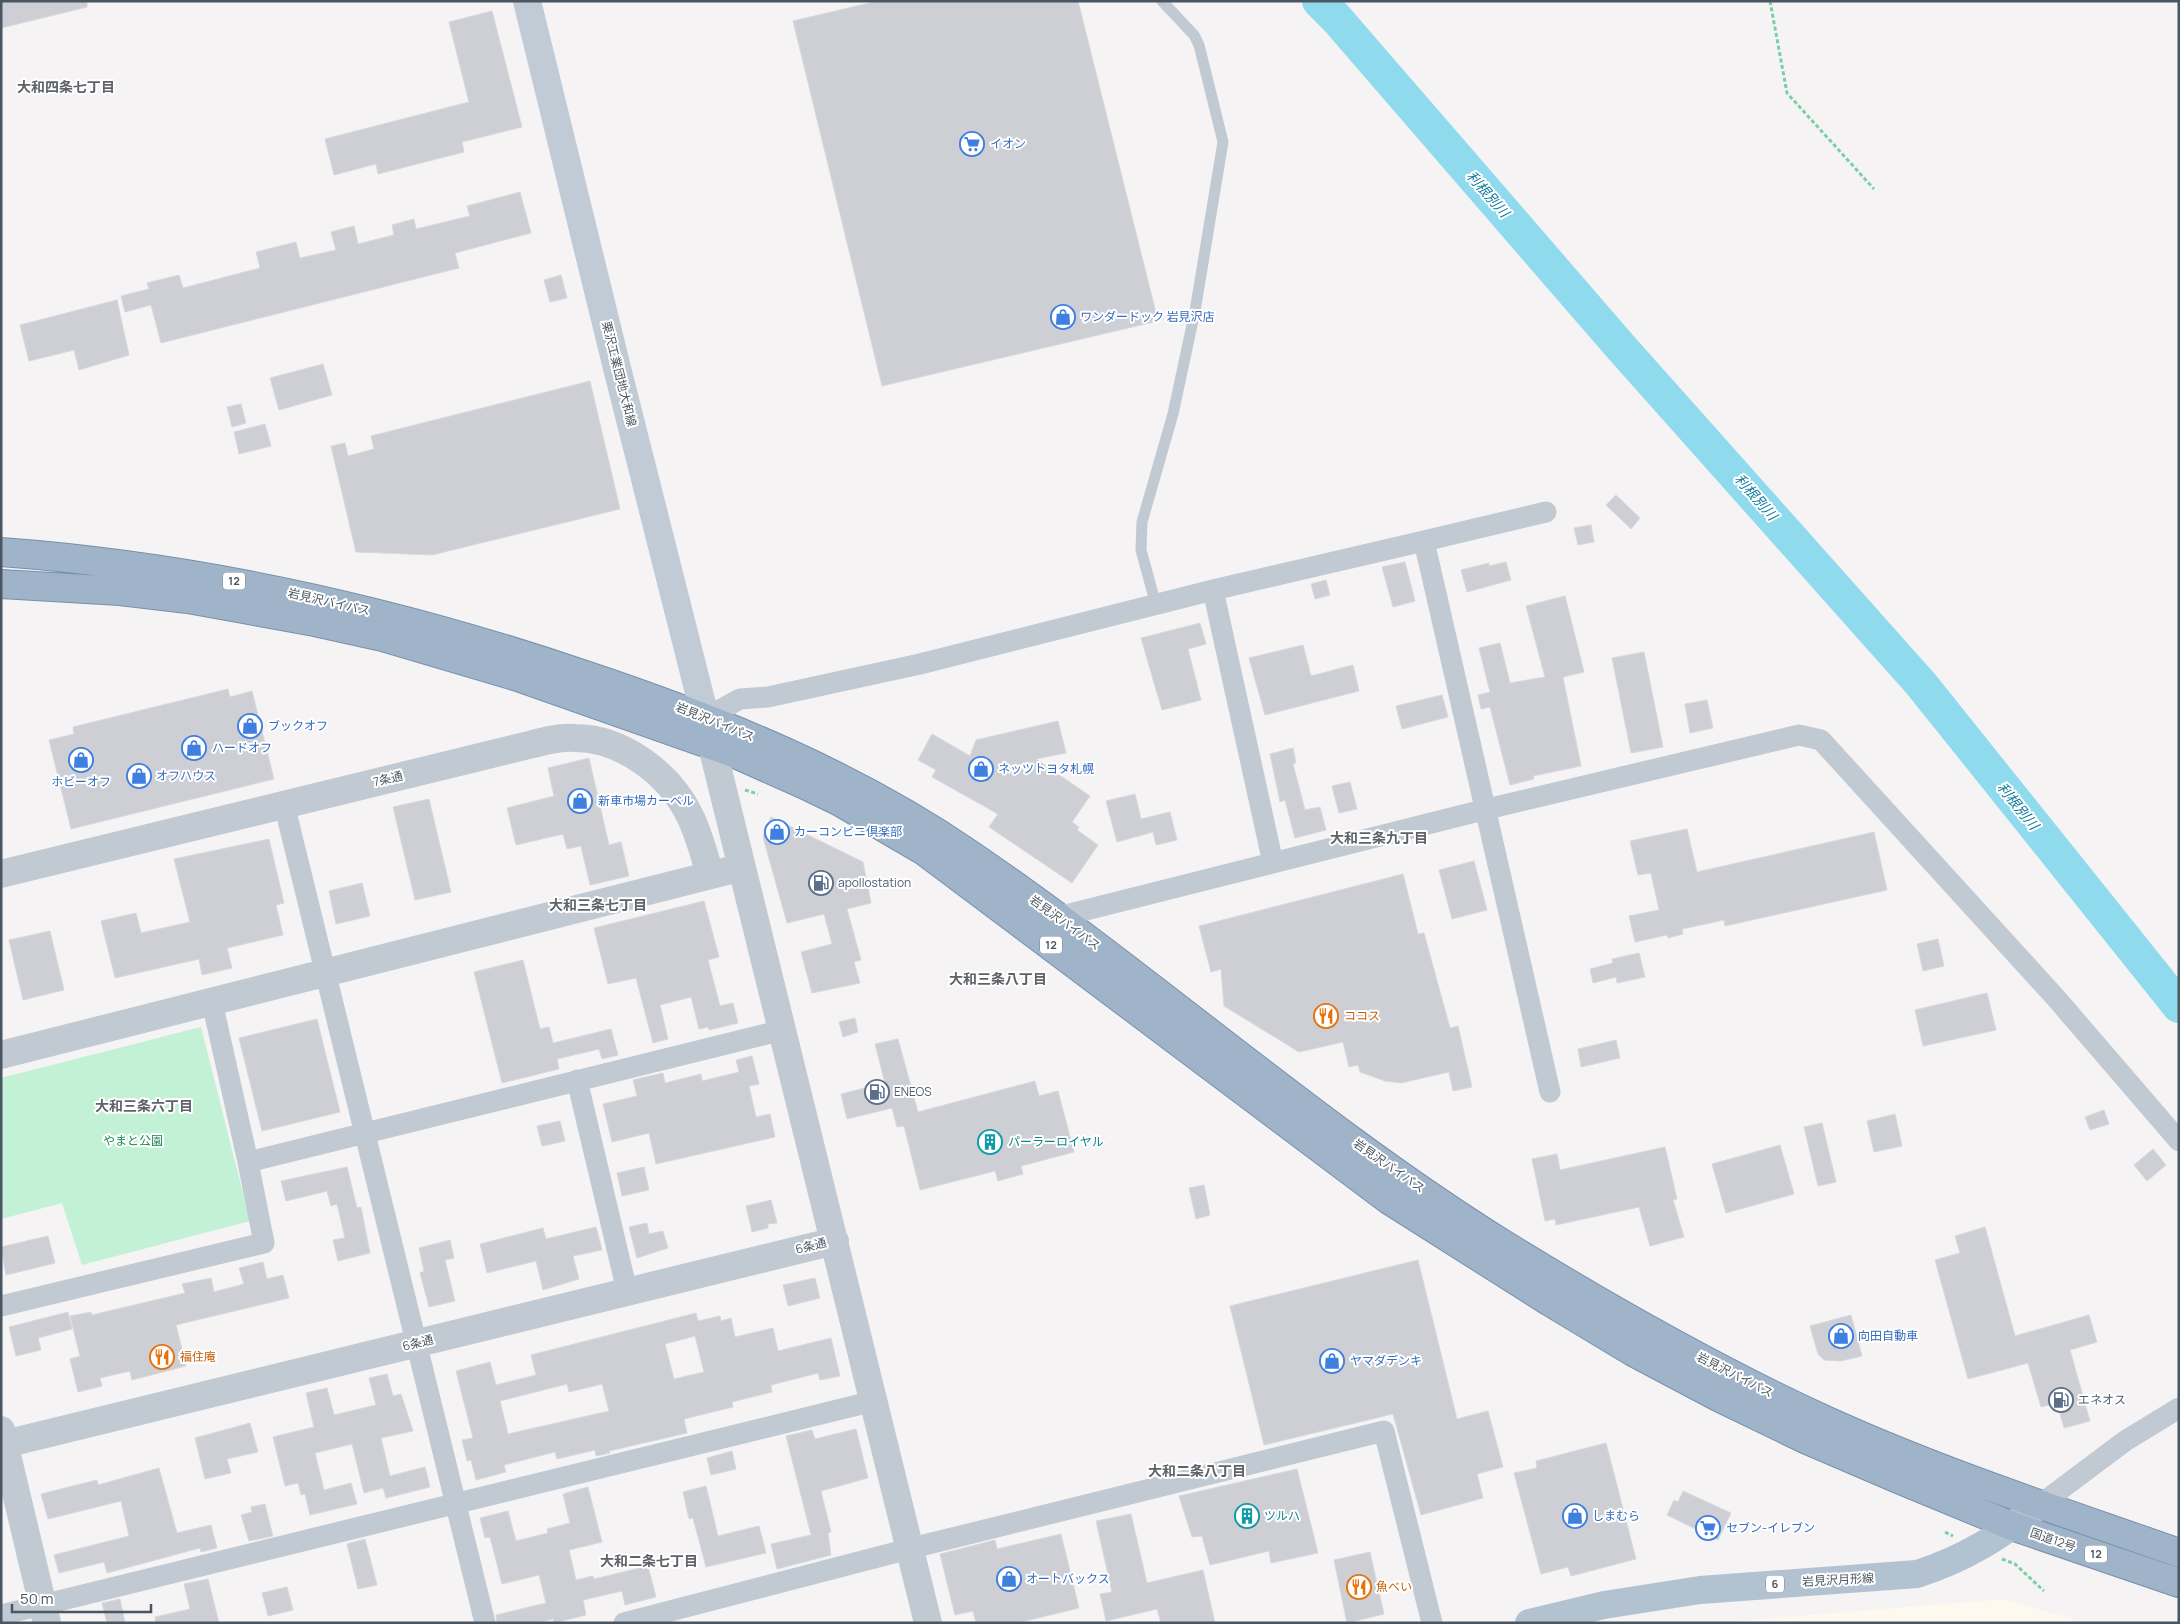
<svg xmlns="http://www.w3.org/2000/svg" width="2180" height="1624" font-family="Manrope,'Noto Sans JP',sans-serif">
	<rect width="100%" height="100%" fill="#f5f3f3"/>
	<path fill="#fdf9ef" d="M2003,1599L2073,1619L2074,1623H1716Z"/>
	<path fill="#c3f1d5" d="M201,1027L250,1221L82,1265L62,1203L1,1219V1078Z"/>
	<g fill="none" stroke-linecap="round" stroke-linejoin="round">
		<path stroke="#90daee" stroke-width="34" d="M1319,1L1336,18L1619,345L1921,684L2179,1006"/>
	</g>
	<path fill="#cdcfd5" stroke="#d7d9de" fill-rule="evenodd" d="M1,1H87V7L1,28Z
		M878,1H1078L1158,321L882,386L793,21Z
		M492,11L522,127L462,142L464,152L378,174L376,164L334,175L325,139L469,102L449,22Z
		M520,192L531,233L455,253L459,268L161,343L151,305L125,312L121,296L149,289L147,283L179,275L183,288L260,268L256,252L296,242L300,258L336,250L331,232L354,226L358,244L394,235L392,225L414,219L416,229L470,216L467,206Z
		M561,275L567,298L550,302L544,280Z
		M117,300L129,355L79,370L74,350L29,361L20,325Z
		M323,364L332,395L279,410L270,378Z
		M590,381L620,509L432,555L356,552L331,446L345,443L348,456L374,449L371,436Z
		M241,404L246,423L232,427L227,407Z
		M265,424L271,446L239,454L234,432Z
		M1616,495L1640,518L1631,529L1606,505Z
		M1591,525L1594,542L1578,545L1574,528Z
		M1405,562L1415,601L1393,607L1382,567Z
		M1506,562L1511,580L1467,592L1461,570L1489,563V566Z
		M1326,580L1330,595L1315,599L1311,584Z
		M1565,596L1584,672L1563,677L1581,766L1533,776L1534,779L1510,785L1490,707L1481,709L1478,695L1490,692L1479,648L1500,643L1510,683L1545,677L1526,606Z
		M1200,623L1206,644L1188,649L1201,700L1162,710L1141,638Z
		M1303,645L1311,676L1353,665L1359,691L1265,715L1249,658Z
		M1644,652L1663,747L1631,753L1612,658Z
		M228,689L230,697L252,691L274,779L71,829L49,740L74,734L73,727Z
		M1442,695L1448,717L1402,729L1396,706Z
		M1707,700L1713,728L1690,733L1685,704Z
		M1058,721L1066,753L1036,759L1090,796L1072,822L1079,827L1077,830L1098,845L1072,883L989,827L998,814L932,777L936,770L918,760L932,734L970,756L976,740Z
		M1293,748L1296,763L1293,764L1305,810L1320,807L1326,830L1295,838L1285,800L1280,802L1270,754Z
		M589,758L609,845L621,842L629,876L590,885L581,846L567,849L563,834L516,845L507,808L554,796L548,768Z
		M1350,782L1357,809L1339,813L1332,786Z
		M1135,794L1141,819L1170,812L1177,840L1156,845L1153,832L1117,842L1106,801Z
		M429,799L451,892L415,900L393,807Z
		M771,817L863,862L871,903L847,909L861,960L854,962L860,983L812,993L801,952L832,944L824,914L787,923L763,837Z
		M1687,829L1697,872L1874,832L1887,890L1725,926L1724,920L1682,929L1683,934L1668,938L1667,935L1635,942L1629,916L1659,910L1651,873L1638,875L1630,841Z
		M269,839L284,903L276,905L283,935L227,948L232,968L202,975L199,959L115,978L101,921L136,913L141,933L190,922L174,859Z
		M1474,861L1487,910L1452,919L1439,870Z
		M1403,874L1418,934L1424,933L1450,1028L1458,1026L1472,1087L1453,1091L1449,1072L1401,1083L1385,1081L1360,1072L1358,1065L1349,1067L1343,1042L1299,1052L1224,1006L1221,969L1211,972L1199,926Z
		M362,883L370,916L336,924L329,891Z
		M704,901L719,957L708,960L720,1006L733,1003L738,1023L709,1030L708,1027L699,1029L691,997L660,1005L668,1039L653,1043L636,978L608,984L594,928Z
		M50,931L64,990L23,1000L9,940Z
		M1938,939L1944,966L1923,971L1917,944Z
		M1639,953L1645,977L1617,983L1616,977L1593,983L1590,969L1613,963L1612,959Z
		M523,960L540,1029L549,1027L553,1043L611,1029L618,1055L602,1059L599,1049L557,1059L559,1069L502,1083L474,972Z
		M1987,993L1996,1030L1923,1046L1915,1010Z
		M855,1018L858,1032L843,1037L839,1022Z
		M317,1019L340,1112L262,1131L239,1038Z
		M898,1039L918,1112L1035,1081L1039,1096L1058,1091L1074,1152L1021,1166L1023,1174L998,1181L995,1171L920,1190L904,1126L897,1127L892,1108L847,1119L841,1094L885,1083L875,1044Z
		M1616,1040L1620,1058L1581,1067L1578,1049Z
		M752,1056L759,1084L749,1086L756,1117L770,1114L775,1137L656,1164L649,1133L612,1142L603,1104L637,1096L633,1080L663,1073L665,1083L701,1074L702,1081L739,1072L736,1060Z
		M2104,1110L2109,1124L2090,1130L2085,1117Z
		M1895,1114L1902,1146L1874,1152L1867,1121Z
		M560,1121L565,1141L542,1146L537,1126Z
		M1822,1123L1836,1182L1818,1186L1804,1127Z
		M1780,1145L1794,1194L1726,1213L1712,1164Z
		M1665,1147L1677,1199L1673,1200L1684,1237L1650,1246L1639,1207L1556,1225L1555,1219L1545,1221L1532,1159L1557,1154L1560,1170Z
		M2153,1149L2166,1165L2147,1181L2134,1165Z
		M347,1167L357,1208L361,1207L370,1253L338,1261L333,1240L345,1238L337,1204L331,1206L327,1191L286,1201L281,1181Z
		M644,1167L649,1190L622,1196L617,1173Z
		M1204,1185L1210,1215L1196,1219L1189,1188Z
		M771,1200L777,1223L768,1224V1228L752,1232L746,1206Z
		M647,1223L649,1234L663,1231L668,1248L637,1258L629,1227Z
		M596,1227L602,1250L573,1256L579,1279L543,1290L536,1261L487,1273L480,1244L543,1228L546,1239Z
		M1985,1227L2015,1336L2089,1315L2097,1342L2070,1350L2090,1421L2064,1428L2057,1403L2041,1407L2028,1363L1968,1379L1935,1260L1960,1253L1955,1236Z
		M48,1236L55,1263L6,1275L1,1247Z
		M450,1240L454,1258L445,1260L455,1301L429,1307L420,1273L424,1271L419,1248Z
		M1418,1260L1457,1419L1488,1411L1503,1467L1477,1474L1483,1498L1421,1515L1393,1414L1264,1445L1230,1306Z
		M263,1262L267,1279L283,1275L289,1298L176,1325L186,1366L132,1380L130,1371L100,1378L102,1386L78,1392L70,1359L80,1356L70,1316L91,1312L92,1315L185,1293L182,1284L211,1278L214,1292L244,1284L239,1268Z
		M815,1278L820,1298L788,1306L783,1285Z
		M68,1312L72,1329L38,1338L41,1350L16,1356L9,1327Z
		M696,1313L698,1321L720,1316L721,1321L731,1318L735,1337L773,1328L778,1351L831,1338L840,1376L820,1380L818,1373L771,1385L772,1392L732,1402L733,1407L684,1419L687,1433L609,1451L610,1453L596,1456L595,1450L557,1459L555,1452L504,1465L506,1472L476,1480L471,1460L467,1461L462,1440L473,1438L456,1371L490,1362L496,1385L536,1375L531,1355ZM695,1336L704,1372L674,1379L665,1344ZM567,1384L569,1392L602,1384L609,1411L508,1434L500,1401Z
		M1851,1315L1862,1356L1841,1361L1824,1360L1818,1354L1810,1326Z
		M387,1374L393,1396L401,1394L413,1431L381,1438L390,1476L425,1467L430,1487L386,1498L383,1488L364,1493L352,1444L315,1453L324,1490L351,1483L357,1504L310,1515L305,1494L301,1495L298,1483L285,1486L273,1437L314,1427L306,1393L327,1388L334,1415L376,1405L369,1378Z
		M250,1423L258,1452L227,1459L231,1473L205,1479L195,1438Z
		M856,1429L868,1478L821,1491L831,1532L828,1533L831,1555L777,1569L771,1544L811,1535L786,1436L812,1430L815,1439Z
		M1606,1443L1636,1559L1571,1576L1568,1567L1541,1574L1514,1473L1537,1468L1536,1461Z
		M732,1451L736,1469L711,1475L707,1458Z
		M159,1468L177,1533L211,1525L217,1548L201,1552L200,1548L107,1573L104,1562L59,1573L54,1555L129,1536L121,1501L48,1519L41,1494L97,1480L98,1485Z
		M1297,1469L1318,1553L1271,1563L1269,1551L1210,1565L1202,1536L1192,1537L1179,1496Z
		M706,1486L718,1536L759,1526L766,1553L706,1567L693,1518L689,1519L683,1492Z
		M588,1487L602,1542L569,1550L576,1580L593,1576L594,1579L648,1566L656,1597L625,1605L622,1591L583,1600L586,1615L554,1623L553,1619L537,1623H497L496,1615L546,1603L539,1575L502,1584L490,1537L485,1538L480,1518L508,1511L516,1541L548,1533L547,1529L570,1523L563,1494Z
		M1683,1491L1731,1513L1718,1540L1667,1515L1674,1500L1678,1502Z
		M265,1504L273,1536L249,1541L241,1515L252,1512L251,1507Z
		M1131,1514L1147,1583L1203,1570L1215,1623H1161L1157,1609L1106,1621L1100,1594L1112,1592L1096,1521Z
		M1061,1534L1079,1608L1017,1623H976L973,1611L955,1615L940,1554L995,1540L997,1549Z
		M365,1539L377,1585L358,1589L347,1544Z
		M1370,1552L1384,1614L1347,1623L1334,1560Z
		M208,1579L219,1623H156L155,1617L190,1609L184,1584Z
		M287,1587L293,1610L268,1616L262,1593Z
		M120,1599L125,1623H107L102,1603Z"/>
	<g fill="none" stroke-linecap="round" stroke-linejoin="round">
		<defs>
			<path id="trunk" d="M1,552C203,567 394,610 585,675C720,720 853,774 971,855C1152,979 1317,1128 1503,1244C1607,1308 1714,1369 1825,1420C1939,1472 2060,1511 2179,1553
				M1,584L120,591L188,599L315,622L383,637L518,677L731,752L805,785L840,802L924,851L1389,1200L1550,1302L1633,1352L1718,1397L1807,1440L1898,1479L2012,1526L2179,1583"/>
		</defs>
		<use href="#trunk" stroke="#7690ad" stroke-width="30"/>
		<path stroke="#7ad0a6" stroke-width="3" stroke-dasharray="4 2.5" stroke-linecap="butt" d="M1770,1L1787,93L1874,189
			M745,790L758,794
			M1945,1532L1953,1536
			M2002,1559L2015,1564L2044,1591"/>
		<path stroke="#c1cad2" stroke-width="11" d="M1156,605L1141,550L1142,522L1173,414L1195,311L1223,142L1199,45L1194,35L1162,1"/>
		<path stroke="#c1cad2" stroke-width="21" d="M1424,541L1546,512
			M1213,590L1273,863
			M707,717L740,699L768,697L920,664L1213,590L1424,541L1550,1092
			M284,804L485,1623
			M1058,917L1487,809L1799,735L1821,740L2056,998L2179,1141
			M577,1080L627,1291
			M248,1162L783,1030
			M1,1306L264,1243L248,1162L212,1002
			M2041,1504L2125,1441L2179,1408
			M1,1615L874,1401
			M624,1623L928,1544L1384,1431L1432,1623"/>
		<path stroke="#c1cad2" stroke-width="28" d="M712,746L928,1623
			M1,874L529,745C544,741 559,737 575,738C622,738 670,774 690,816C699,834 704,855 710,874
			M1,1055L727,871
			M1,1430L47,1623
			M1,1445L835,1241"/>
		<path stroke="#c1cbd6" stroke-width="28" d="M527,1L617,368L711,740"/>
		<path stroke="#b3c2d1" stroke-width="28" d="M1529,1623L1604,1605L1700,1590L1917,1574C1967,1558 2000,1536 2041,1504"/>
		<use href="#trunk" stroke="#9fb4c9" stroke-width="28"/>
	</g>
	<defs>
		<symbol id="supermarket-ring" viewBox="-11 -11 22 22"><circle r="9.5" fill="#fff" stroke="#3f7fe0" stroke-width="1.5"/><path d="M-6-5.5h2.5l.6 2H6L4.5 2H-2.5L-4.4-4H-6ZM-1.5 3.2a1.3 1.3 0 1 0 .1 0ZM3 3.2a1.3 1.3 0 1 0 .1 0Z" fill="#3f7fe0"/></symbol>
		<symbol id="shop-ring" viewBox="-11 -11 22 22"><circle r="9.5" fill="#fff" stroke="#3f7fe0" stroke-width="1.5"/><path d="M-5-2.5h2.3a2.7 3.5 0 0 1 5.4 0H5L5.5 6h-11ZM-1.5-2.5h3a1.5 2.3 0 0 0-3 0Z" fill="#3f7fe0"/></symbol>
		<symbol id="fuel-ring" viewBox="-11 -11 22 22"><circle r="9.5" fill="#fff" stroke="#5c6f8a" stroke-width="1.5"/><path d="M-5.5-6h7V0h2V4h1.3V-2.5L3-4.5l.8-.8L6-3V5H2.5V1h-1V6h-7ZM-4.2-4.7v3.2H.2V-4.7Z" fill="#5c6f8a"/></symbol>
		<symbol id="restaurant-ring" viewBox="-11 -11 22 22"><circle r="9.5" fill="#fff" stroke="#e8710a" stroke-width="1.5"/><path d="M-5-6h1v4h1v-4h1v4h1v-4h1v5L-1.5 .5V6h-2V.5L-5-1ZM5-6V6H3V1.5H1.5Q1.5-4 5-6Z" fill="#e8710a"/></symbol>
		<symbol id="building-ring" viewBox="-11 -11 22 22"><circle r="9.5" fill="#fff" stroke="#0f9aa8" stroke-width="1.5"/><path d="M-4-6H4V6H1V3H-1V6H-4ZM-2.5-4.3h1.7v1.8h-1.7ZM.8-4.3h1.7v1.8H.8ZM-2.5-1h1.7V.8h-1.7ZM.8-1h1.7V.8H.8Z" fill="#0f9aa8"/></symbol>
	</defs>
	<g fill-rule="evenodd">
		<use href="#supermarket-ring" x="958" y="130" width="28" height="28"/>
		<use href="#shop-ring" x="1049" y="303" width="28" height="28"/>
		<use href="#shop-ring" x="236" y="712" width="28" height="28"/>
		<use href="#shop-ring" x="180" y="734" width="28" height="28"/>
		<use href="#shop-ring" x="67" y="746" width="28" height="28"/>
		<use href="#shop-ring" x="967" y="755" width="28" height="28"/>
		<use href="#shop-ring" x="125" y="762" width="28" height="28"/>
		<use href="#shop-ring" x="566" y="787" width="28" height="28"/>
		<use href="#shop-ring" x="763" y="818" width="28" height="28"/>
		<use href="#fuel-ring" x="807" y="869" width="28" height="28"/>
		<use href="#restaurant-ring" x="1312" y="1002" width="28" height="28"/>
		<use href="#fuel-ring" x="863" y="1078" width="28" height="28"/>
		<use href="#building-ring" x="976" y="1128" width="28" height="28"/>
		<use href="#shop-ring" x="1827" y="1322" width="28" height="28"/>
		<use href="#restaurant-ring" x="148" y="1343" width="28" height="28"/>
		<use href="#shop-ring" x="1318" y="1347" width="28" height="28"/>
		<use href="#fuel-ring" x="2047" y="1386" width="28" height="28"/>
		<use href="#building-ring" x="1233" y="1502" width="28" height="28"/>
		<use href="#shop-ring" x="1561" y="1502" width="28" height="28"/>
		<use href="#supermarket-ring" x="1694" y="1514" width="28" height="28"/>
		<use href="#shop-ring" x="995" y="1565" width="28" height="28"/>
		<use href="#restaurant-ring" x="1345" y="1573" width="28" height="28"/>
	</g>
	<g text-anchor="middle" stroke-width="4" stroke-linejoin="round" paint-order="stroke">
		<g fill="#fff" stroke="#808990" stroke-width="1">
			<rect x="223" y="572.5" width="22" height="17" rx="4"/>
			<rect x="1040" y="936.5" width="22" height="17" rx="4"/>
			<rect x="2085" y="1545.5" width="22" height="17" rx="4"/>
			<rect x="1766" y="1575.5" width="18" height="17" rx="4"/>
		</g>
		<g font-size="11" font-weight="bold" fill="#4a5661">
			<text x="234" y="585">12</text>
			<text x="1051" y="949">12</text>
			<text x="2096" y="1558">12</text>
			<text x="1775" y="1588">6</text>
		</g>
		<g font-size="12" fill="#366cbe" stroke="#fff" text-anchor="start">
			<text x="990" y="148">イオン</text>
			<text x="1080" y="321">ワンダードック 岩見沢店</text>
			<text x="268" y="730">ブックオフ</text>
			<text x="212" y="752">ハードオフ</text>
			<text x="998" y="773">ネッツトヨタ札幌</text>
			<text x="156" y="780">オフハウス</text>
			<text x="81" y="786" text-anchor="middle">ホビーオフ</text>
			<text x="598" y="805">新車市場カーベル</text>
			<text x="794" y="836">カーコンビニ倶楽部</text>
			<text x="1858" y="1340">向田自動車</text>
			<text x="1350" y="1365">ヤマダデンキ</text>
			<text x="1592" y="1520">しまむら</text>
			<text x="1726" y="1532">セブン-イレブン</text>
			<text x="1026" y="1583">オートバックス</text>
		</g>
		<g font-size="12" fill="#4a5661" stroke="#fff">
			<text transform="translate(619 374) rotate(76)" y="4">栗沢工業団地大和線</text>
			<text transform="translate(329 602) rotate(13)" y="4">岩見沢バイパス</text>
			<text transform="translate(715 722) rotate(22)" y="4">岩見沢バイパス</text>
			<text transform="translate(388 779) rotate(-14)" y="4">7条通</text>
			<text transform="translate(1065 923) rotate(36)" y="4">岩見沢バイパス</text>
			<text transform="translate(1389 1166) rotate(35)" y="4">岩見沢バイパス</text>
			<text transform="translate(811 1246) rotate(-14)" y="4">6条通</text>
			<text transform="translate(418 1343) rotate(-14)" y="4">6条通</text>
			<text transform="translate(1735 1375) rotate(27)" y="4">岩見沢バイパス</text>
			<text transform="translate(2053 1540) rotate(19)" y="4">国道12号</text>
			<text transform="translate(1838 1580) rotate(-3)" y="4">岩見沢月形線</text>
		</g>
		<g font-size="12" fill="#4e5e75" stroke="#fff" text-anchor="start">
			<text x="838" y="887">apollostation</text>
			<text x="894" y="1096">ENEOS</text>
			<text x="2078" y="1404">エネオス</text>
		</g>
		<g font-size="12" fill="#c56008" stroke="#fff" text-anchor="start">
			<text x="1344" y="1020">ココス</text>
			<text x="180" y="1361">福住庵</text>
			<text x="1376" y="1591">魚べい</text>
		</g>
		<g font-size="12" fill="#17864f" stroke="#fff">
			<text x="133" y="1145">やまと公園</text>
		</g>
		<g font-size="12" fill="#0d838f" stroke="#fff" text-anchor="start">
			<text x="1008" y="1146">パーラーロイヤル</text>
			<text x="1264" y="1520">ツルハ</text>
		</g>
		<g font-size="14" font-weight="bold" fill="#5f6368" stroke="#fff">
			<text x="66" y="92">大和四条七丁目</text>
			<text x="1379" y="843">大和三条九丁目</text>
			<text x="598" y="910">大和三条七丁目</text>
			<text x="998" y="984">大和三条八丁目</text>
			<text x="144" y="1111">大和三条六丁目</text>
			<text x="1197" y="1476">大和二条八丁目</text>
			<text x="649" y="1566">大和二条七丁目</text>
		</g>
		<g font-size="14" font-style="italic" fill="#0c7c9b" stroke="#fff">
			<text transform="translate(1488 194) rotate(49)" y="5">利根別川</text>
			<text transform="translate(1756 497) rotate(49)" y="5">利根別川</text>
			<text transform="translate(2018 806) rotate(51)" y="5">利根別川</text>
		</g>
	</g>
	<rect width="2180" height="1624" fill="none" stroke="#4a5661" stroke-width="5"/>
	<path d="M12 1604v8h139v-8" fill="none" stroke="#4a5661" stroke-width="2.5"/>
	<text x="20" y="1604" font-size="15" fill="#4a5661" stroke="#ffffff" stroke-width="4" paint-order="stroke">50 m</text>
</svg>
